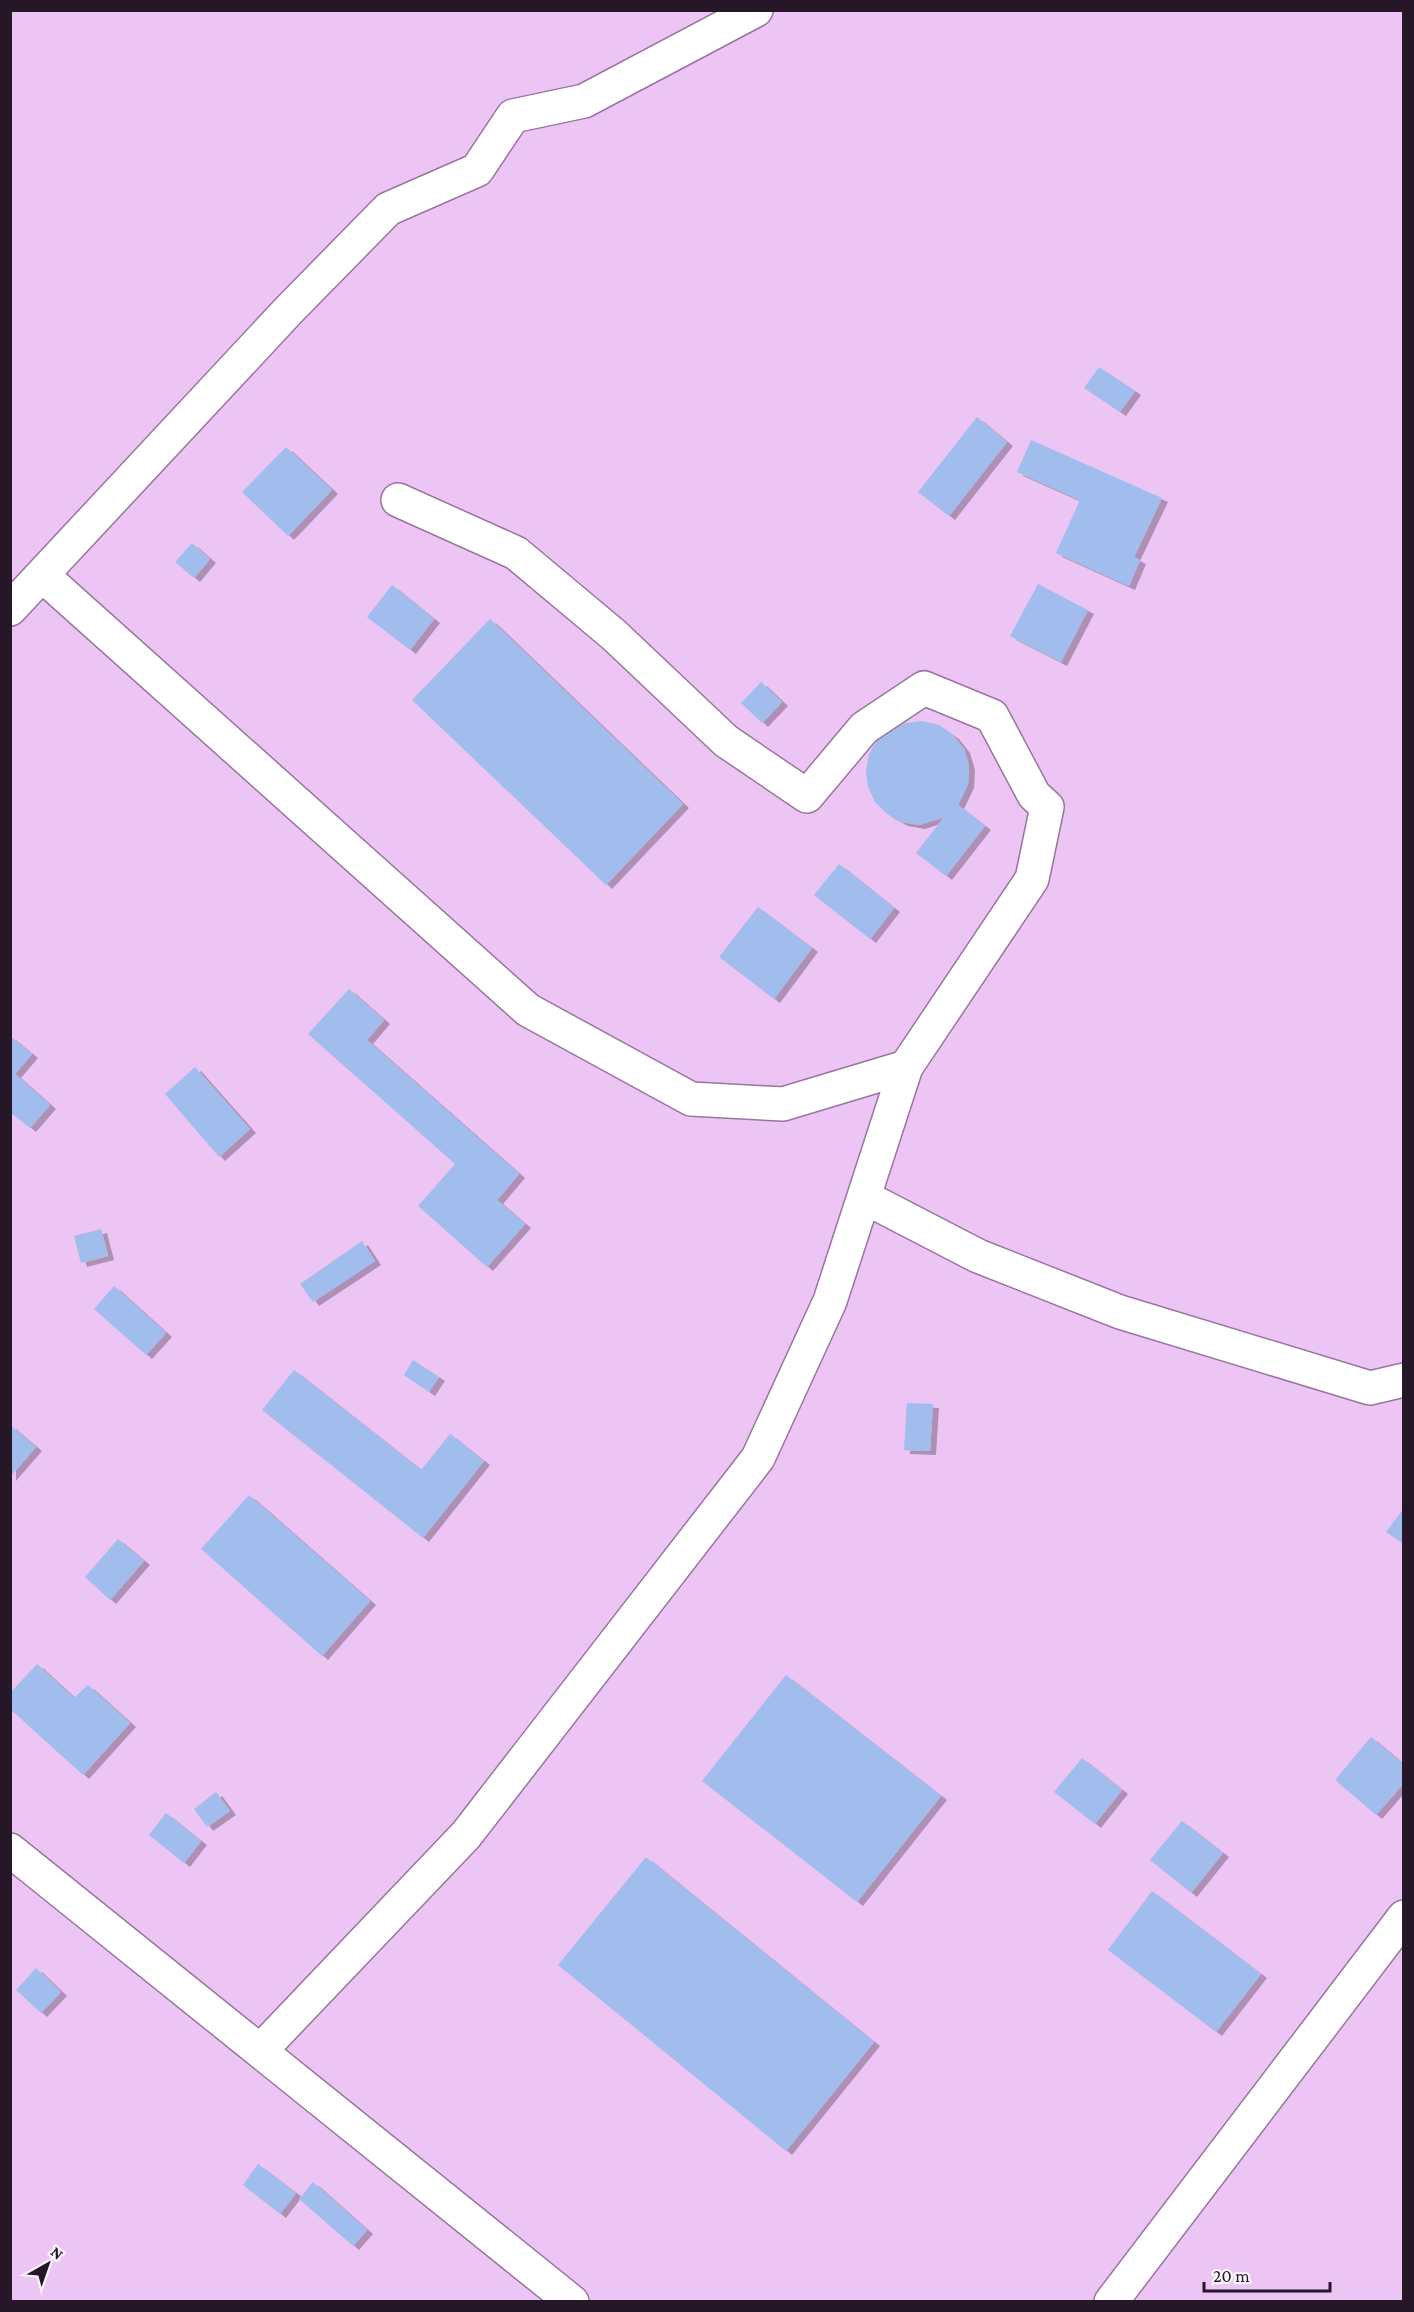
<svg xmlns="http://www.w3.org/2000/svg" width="1414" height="2312" font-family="'Crimson Pro',serif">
	<defs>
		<filter id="shadow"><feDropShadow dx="6" dy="4" stdDeviation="0" flood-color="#0004"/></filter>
	</defs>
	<rect width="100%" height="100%" fill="#ecc5f4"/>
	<path fill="#a0bded" filter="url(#shadow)" d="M1099,367L1135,391L1120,412L1084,388Z
		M977,417L1007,442L949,516L918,492Z
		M1031,440L1162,498L1134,557L1140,560L1129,586L1056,553L1080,500L1017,472Z
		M286,447L332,490L288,536L242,492Z
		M192,543L210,559L194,578L175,562Z
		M1038,584L1088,610L1061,662L1010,636Z
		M392,585L434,619L410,650L367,617Z
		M490,619L683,804L606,885L412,700Z
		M761,682L782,702L762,723L741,703Z
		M922,721L939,725L953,735L964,749L969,766L968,784L958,805L985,826L946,876L916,853L944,817L919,825L902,822L887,814L875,802L868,787L866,771L869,754L877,740L889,729L905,723Z
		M839,864L894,908L870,939L814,895Z
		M758,907L812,948L774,999L719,957Z
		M349,989L384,1020L367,1040L519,1174L497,1200L525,1224L487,1267L418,1206L455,1164L308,1034Z
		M10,1036L32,1054L15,1074L50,1105L30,1128L10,1112Z
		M195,1067L250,1129L219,1157L165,1094Z
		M101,1229L108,1256L81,1263L74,1236Z
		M362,1241L375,1261L313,1302L300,1284Z
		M114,1286L166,1333L146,1355L94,1309Z
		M413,1360L439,1377L429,1392L404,1375Z
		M294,1370L421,1470L450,1434L484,1461L423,1538L262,1410Z
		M907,1403L933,1404L930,1451L904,1450Z
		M10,1425L36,1447L10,1477Z
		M249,1495L370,1601L322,1656L201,1549Z
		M1404,1508V1544L1386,1532Z
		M118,1539L144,1561L110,1600L85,1577Z
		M37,1664L74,1698L88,1685L130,1723L83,1775L10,1709V1693Z
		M786,1675L941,1796L857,1902L702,1781Z
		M1371,1737L1404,1765V1783L1376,1815L1335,1780Z
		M1082,1758L1122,1790L1095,1824L1054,1792Z
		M216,1792L230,1811L207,1827L194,1809Z
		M166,1813L201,1841L184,1863L149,1835Z
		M1182,1821L1223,1853L1191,1893L1150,1860Z
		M646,1857L874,2042L786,2151L558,1965Z
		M1152,1891L1261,1974L1216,2032L1108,1950Z
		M36,1968L61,1992L41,2013L16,1990Z
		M258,2164L296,2193L280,2214L243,2185Z
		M313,2182L367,2230L353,2246L299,2199Z"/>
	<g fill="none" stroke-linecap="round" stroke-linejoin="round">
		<defs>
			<path id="minor" d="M42,575L528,1010L691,1099L783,1104L906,1067
				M10,609L288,311L388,209L477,170L513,116L584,101L756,10
				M864,1197L978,1256L1120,1312L1370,1388L1404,1380
				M10,1850L572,2302
				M260,2051L466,1835L758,1458L830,1301L906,1067L1032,879L1047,807L1034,795L992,716L924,688L864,728L807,796L726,741L614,635L516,553L398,500
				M1111,2302L1404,1917"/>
		</defs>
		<use href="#minor" stroke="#9975a0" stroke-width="36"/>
		<use href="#minor" stroke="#fff" stroke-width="33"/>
	</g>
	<rect width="1414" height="2312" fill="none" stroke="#251728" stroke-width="24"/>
	<g transform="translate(48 2264) rotate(40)" stroke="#fbf3fc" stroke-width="4.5" paint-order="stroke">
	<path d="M0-4.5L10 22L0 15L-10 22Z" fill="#251728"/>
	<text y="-9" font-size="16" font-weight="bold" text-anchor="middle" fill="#251728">N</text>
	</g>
	<path d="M1204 2282v9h126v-9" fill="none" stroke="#251728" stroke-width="3"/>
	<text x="1213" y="2282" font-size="18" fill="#251728" stroke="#fbf3fc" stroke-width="4.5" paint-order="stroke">20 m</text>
</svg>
